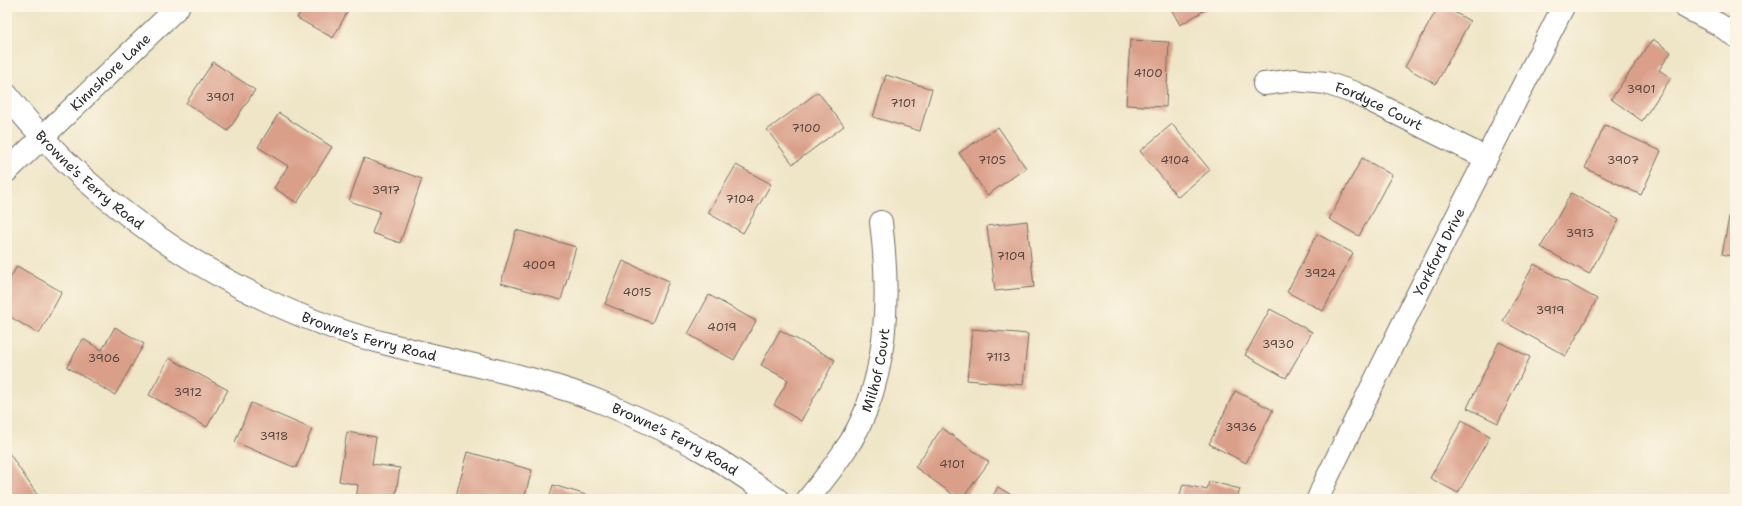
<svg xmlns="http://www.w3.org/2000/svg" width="1742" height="506" font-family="'Shantell Sans',sans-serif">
	<rect width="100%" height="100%" fill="#fcf5e5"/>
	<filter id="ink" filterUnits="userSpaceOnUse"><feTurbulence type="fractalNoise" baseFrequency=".025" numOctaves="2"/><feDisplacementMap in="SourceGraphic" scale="8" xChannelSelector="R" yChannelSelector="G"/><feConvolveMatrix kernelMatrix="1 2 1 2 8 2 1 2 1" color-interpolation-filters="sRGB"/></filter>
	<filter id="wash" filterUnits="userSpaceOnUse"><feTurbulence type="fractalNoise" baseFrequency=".012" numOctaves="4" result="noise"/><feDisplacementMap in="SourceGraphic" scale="16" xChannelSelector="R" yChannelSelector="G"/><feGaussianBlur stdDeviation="0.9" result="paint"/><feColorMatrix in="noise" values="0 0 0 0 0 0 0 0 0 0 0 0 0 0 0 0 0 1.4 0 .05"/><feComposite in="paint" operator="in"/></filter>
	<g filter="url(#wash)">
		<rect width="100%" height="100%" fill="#efe5c7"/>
		<g id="blocks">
			<path fill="#da9f89" d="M303,7H350L333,38L297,18Z
				M1170,7H1210L1180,25Z
				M1438,7H1445L1470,21L1436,84L1405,67Z
				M1653,39L1671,52L1659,70L1671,78L1642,121L1611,99Z
				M1130,40L1169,42L1166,107L1126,105Z
				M213,62L255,90L228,131L186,103Z
				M886,75L932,89L920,131L873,117Z
				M818,92L844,126L793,164L767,130Z
				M279,113L332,147L297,203L274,188L288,166L258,147Z
				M1172,124L1210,170L1178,197L1140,151Z
				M1605,125L1661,151L1641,195L1585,168Z
				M998,127L1026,168L987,195L959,153Z
				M364,158L422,179L400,243L372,233L380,211L349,201Z
				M1362,158L1392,175L1359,236L1329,219Z
				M736,165L771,184L743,233L708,213Z
				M1734,191H1735V257L1722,254Z
				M1571,193L1619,220L1589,274L1541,247Z
				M1027,221L1034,287L995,291L987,226Z
				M516,230L576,247L561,300L501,283Z
				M1317,234L1353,253L1323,311L1287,292Z
				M623,261L669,281L652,323L605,304Z
				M1534,264L1597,299L1566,356L1503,321Z
				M17,266L62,292L39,334L7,315V284Z
				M709,295L756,321L734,360L688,334Z
				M1270,309L1312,332L1286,378L1245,355Z
				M115,327L144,344L115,395L67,367L83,339L102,350Z
				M972,329L1028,334L1023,385L967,380Z
				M780,330L835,360L801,421L774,405L788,380L761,365Z
				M1499,342L1530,357L1498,423L1467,408Z
				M169,358L228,390L207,427L149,395Z
				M1235,391L1273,410L1246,463L1209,444Z
				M251,403L312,429L296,468L235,442Z
				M1462,420L1490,436L1458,493L1430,478Z
				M942,428L989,462L962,499H959L915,467Z
				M347,432L376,437L372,464L400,468L395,499H356L358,485L339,481Z
				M468,452L532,470L524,499H455Z
				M9,453L40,499H7V454Z
				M1209,481L1240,489L1237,499H1179L1183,484L1207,490Z
				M553,485L600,499H549Z
				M998,487L1018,499H991Z"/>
		</g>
	</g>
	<g filter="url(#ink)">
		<use href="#blocks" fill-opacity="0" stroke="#706c62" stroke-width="1"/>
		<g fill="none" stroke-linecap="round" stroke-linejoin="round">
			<defs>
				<g id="minor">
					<path d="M1685,7L1718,24L1735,36"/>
					<path id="s1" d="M1264,84L1295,80L1326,83L1355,93L1486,158"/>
					<path id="s2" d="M7,95C95,211 243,307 384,343C458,363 535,375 606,404C639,418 672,433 703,451C728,465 753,483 777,499"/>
					<path id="s3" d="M7,171L178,7"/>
					<path id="s4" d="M808,499C823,481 838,461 851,441C889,377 890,294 881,222"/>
					<path id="s5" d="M1318,499L1325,482L1418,293L1563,7"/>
				</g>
			</defs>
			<use href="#minor" stroke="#706c62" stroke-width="24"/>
			<use href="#minor" stroke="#fff" stroke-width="22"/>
		</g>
	</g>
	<g text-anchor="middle" stroke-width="3" stroke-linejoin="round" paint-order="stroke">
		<g font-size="12" fill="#574842">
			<text x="1148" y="77">4100</text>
			<text x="1641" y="93">3901</text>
			<text x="220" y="101">3901</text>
			<text x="903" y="107">7101</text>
			<text x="806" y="132">7100</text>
			<text x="992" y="164">7105</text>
			<text x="1175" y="164">4104</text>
			<text x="1623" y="164">3907</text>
			<text x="386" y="194">3917</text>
			<text x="740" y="203">7104</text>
			<text x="1580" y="237">3913</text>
			<text x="1011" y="260">7109</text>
			<text x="539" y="269">4009</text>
			<text x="1320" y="277">3924</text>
			<text x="637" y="296">4015</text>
			<text x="1550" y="314">3919</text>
			<text x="722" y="331">4019</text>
			<text x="1278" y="348">3930</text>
			<text x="998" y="361">7113</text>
			<text x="104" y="362">3906</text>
			<text x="188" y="396">3912</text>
			<text x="1241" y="431">3936</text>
			<text x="274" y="440">3918</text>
			<text x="952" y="468">4101</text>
		</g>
		<g font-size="14" fill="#2b2b2b" stroke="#fcf5e5">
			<text dy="5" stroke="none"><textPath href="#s3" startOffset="143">Kinnshore Lane</textPath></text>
			<text dy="5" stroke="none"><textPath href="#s1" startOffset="120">Fordyce Court</textPath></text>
			<text dy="5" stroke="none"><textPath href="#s2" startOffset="119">Browne's Ferry Road</textPath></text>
			<text dy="5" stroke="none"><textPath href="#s5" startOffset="275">Yorkford Drive</textPath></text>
			<text dy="5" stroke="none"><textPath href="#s2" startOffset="443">Browne's Ferry Road</textPath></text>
			<text dy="5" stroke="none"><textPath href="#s4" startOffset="148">Milhof Court</textPath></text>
			<text dy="5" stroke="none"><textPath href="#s2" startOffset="767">Browne's Ferry Road</textPath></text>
		</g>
	</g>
	<rect width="1742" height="506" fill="none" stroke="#fcf5e5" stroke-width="24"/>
</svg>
